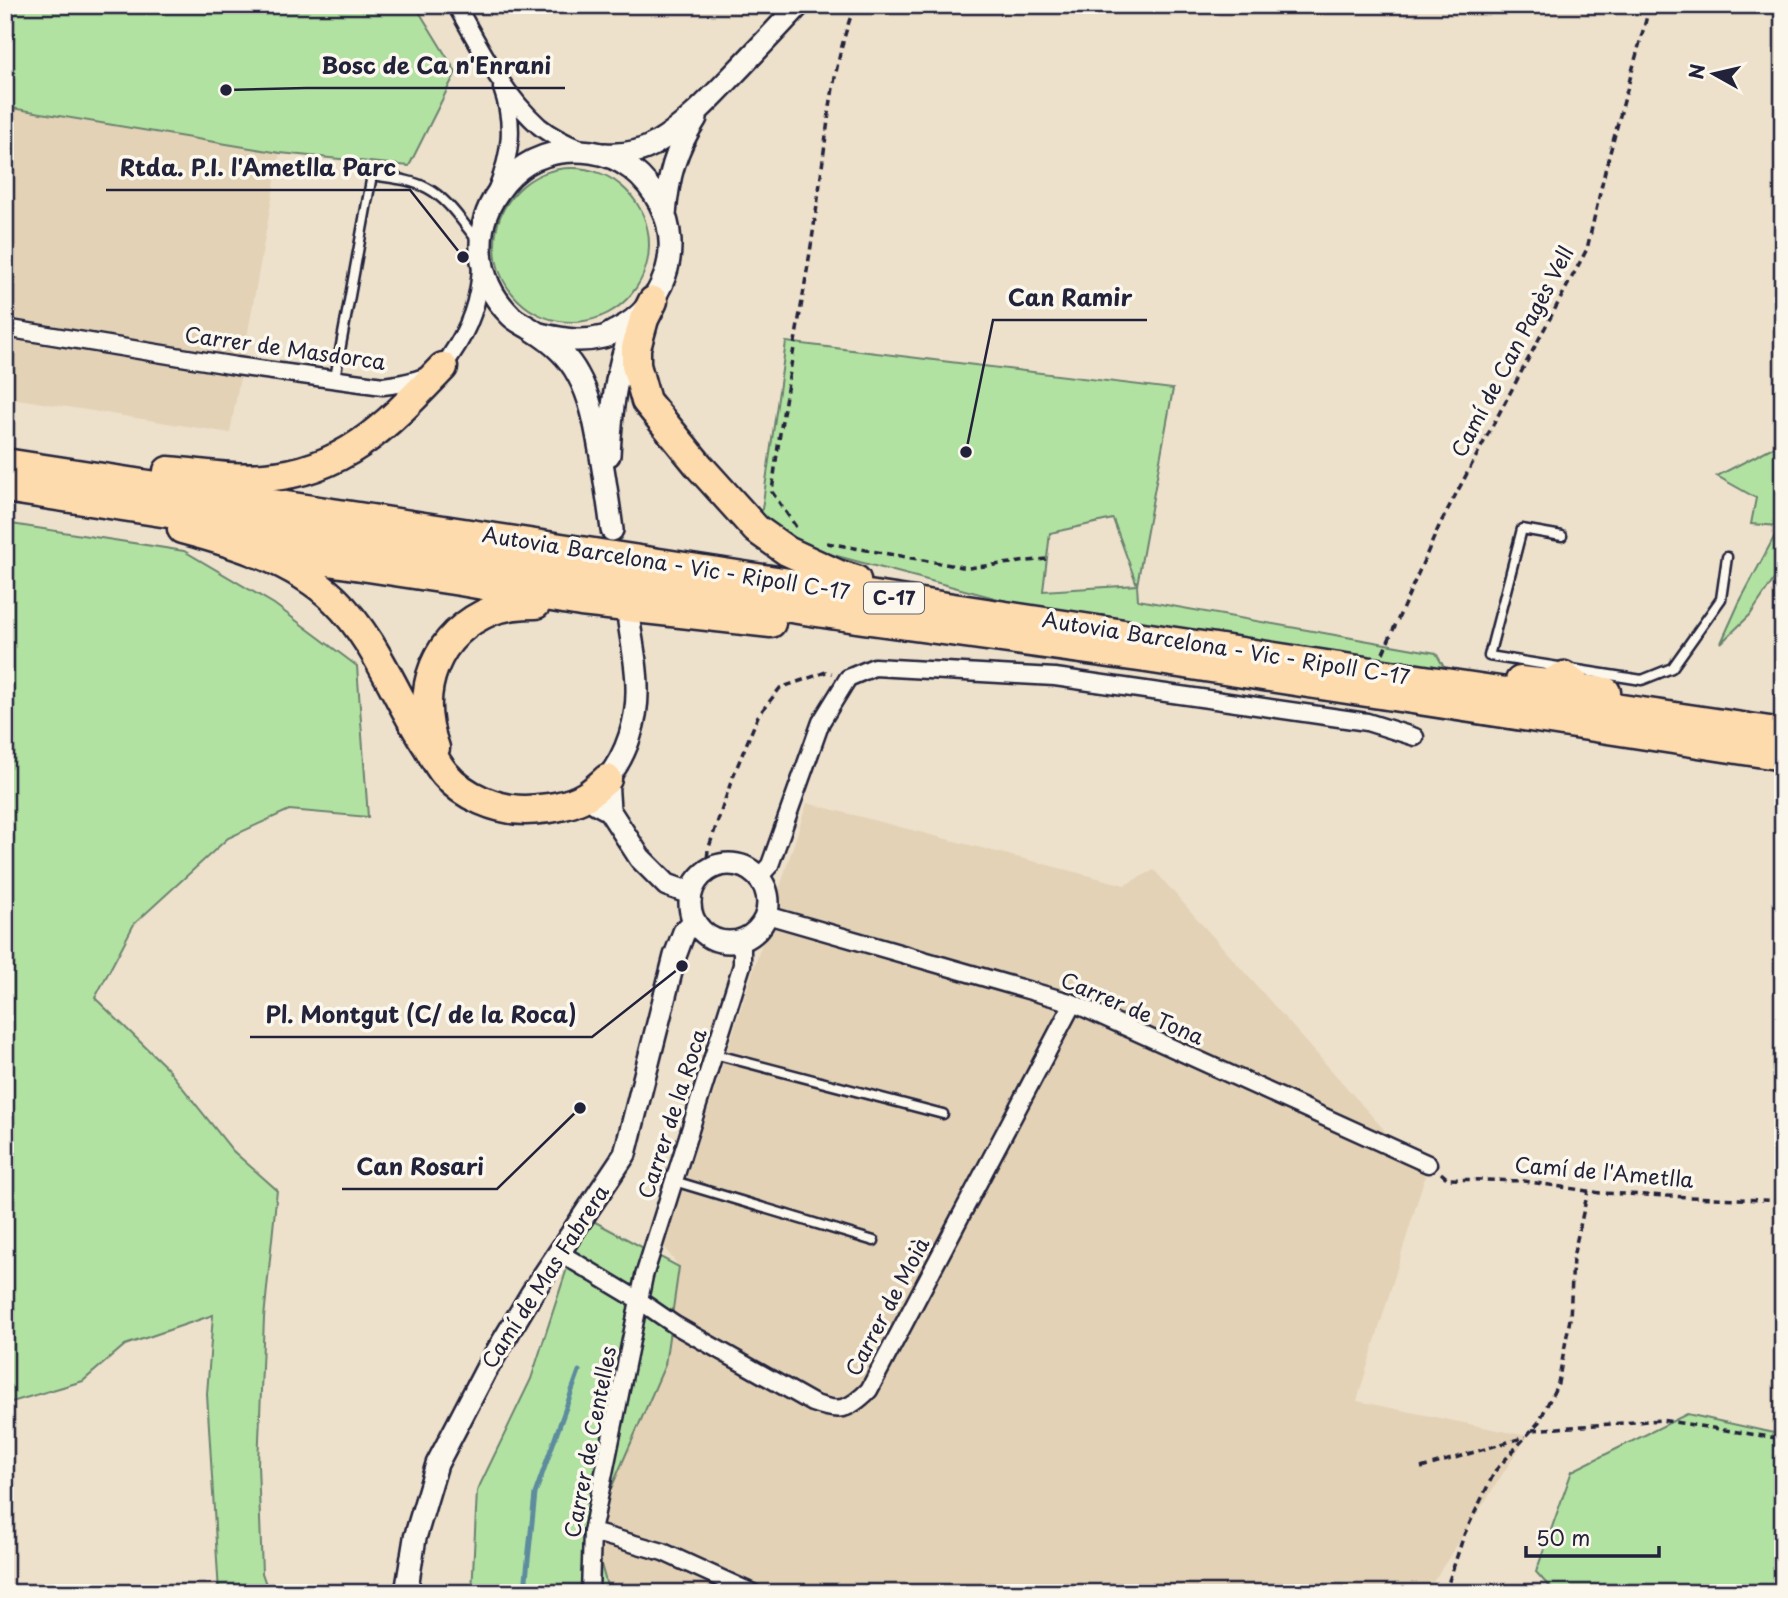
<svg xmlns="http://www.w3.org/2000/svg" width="1788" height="1598" font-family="'Playpen Sans',sans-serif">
	<rect width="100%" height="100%" fill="#ede1cc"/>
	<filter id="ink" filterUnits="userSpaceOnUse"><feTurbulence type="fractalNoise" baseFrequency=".0143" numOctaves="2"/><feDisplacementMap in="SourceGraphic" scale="14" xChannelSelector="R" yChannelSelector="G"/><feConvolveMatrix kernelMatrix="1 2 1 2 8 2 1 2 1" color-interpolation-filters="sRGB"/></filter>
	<g filter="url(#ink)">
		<path fill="#e3d2b6" d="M5,107L280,153L230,433L5,397Z
			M807,803L1125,885L1154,870L1425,1176L1357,1401L1527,1436L1428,1590L1408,1593H590L592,1532L679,1267L664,1247Z"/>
		<path fill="#b2e2a2" stroke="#6a826e" stroke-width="2" fill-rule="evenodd" d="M5,5H415L456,72L409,166L280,153L5,107Z
			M495 245a77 77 0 1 1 154 0a77 77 0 1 1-154 0Z
			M786,342L1173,389L1137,585L1138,600L1436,653L1446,671L1040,610L803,547L761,516ZM1113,519L1137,585L1043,591L1050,533Z
			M1783,442V566L1750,615L1721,643L1739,603L1780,526L1751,524L1756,498L1717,476Z
			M5,523L184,551L274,604L357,666L368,817L289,810L228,838L134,924L95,998L166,1067L233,1151L277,1190L264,1318L258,1464L262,1573L269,1593H219L207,1394L213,1315L125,1345L83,1381L5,1404Z
			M584,1216L679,1267L665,1365L592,1532L609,1593H472L477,1491L531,1379Z
			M1687,1414L1783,1435V1593H1555L1536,1572L1572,1471Z"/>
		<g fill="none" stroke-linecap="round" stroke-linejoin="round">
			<path stroke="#5c8c9d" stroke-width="5" d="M528,1593L526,1579L535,1494L579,1371"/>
			<defs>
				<path id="service" d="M335,378L372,175C390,178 410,179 427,188C448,199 462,222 477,240
					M1562,536L1522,529L1489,656L1642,680L1672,668L1721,599L1727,557
					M714,1054L943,1114
					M674,1181L874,1241"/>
				<path id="minor" d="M456,5C480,47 502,93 539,126C552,137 568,144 583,150
					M497,189C511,154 515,124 502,88
					M5,328L236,366L383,386C402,384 425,380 441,368C445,365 448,360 451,355C470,327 479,301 481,268
					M759,877L770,865L821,722L848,678L874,667L1055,677L1367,722L1415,737
					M767,915L1073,1003L1428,1164
					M560,1253L640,1301L675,1325L813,1403C840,1413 849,1410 869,1390L1073,1003
					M592,1532L663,1552L753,1593
					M590,1593L592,1532L644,1276L742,965V940"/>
				<path id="tertiary" d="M605,154C623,155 640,153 656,143C685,126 709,100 733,75C755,52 777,29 799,5
					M665,215C668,177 675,150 696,118
					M540,334C563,339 579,343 603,337C608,336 612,332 617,330C663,307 684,251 660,204C646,177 622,156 591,152C558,148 527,157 505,183C471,223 473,279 511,316C517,322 527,326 534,331C552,342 568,356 578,375C592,400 596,428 601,456C605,481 609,505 612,530
					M609,455C611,415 615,371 631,332
					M596,803L609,810L640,858L667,885L690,893
					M609,810L607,779C627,754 638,720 637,687C637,666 632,643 629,622
					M690 903a39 39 0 1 1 78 0a39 39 0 1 1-78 0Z
					M406,1593L415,1538L437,1464L486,1370L532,1293L625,1154L675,956L684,932L694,922"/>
				<path id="trunk" d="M653,301L644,319L636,348V365L646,401L700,467L756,529L787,551L837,574L856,580
					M5,463L1391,675L1783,733
					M168,471C200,473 233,480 265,477C346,471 390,422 443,367
					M5,488L863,619L1146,658L1783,756
					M182,529C235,543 295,561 335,600C377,641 396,699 428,747C433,756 438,766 445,774C463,796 497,810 525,810C546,809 568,807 586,796C594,791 600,785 607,779
					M257,553L315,559L460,581L581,602L771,623
					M1520,681L1548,684L1564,676L1581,689L1606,692
					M435,748C414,691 435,633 493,610C507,605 521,604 536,604"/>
			</defs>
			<use href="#service" stroke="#22223b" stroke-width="13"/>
			<use href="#minor" stroke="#22223b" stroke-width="21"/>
			<use href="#tertiary" stroke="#22223b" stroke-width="26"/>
			<use href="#trunk" stroke="#22223b" stroke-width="33"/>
			<path stroke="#22223b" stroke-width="3.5" stroke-dasharray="7 5" stroke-linecap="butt" d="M796,527L772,492C783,400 802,310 815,219C826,149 829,72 855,5
				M827,543L968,568L1046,559
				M1383,653L1440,524L1587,249L1605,171L1650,5
				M706,869L708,850L732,779L758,716L780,688L826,672L832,673
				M1441,1173L1448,1179L1524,1181L1600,1193L1783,1201
				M1532,1430L1661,1420L1783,1439
				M1421,1468L1525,1437
				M1445,1593L1464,1535L1495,1471L1539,1422L1558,1383L1570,1319L1573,1257L1588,1191"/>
			<use href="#service" stroke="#fbf7ec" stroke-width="8"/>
			<use href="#minor" stroke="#fbf7ec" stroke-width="16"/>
			<use href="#tertiary" stroke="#fbf7ec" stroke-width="21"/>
			<use href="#trunk" stroke="#fedbac" stroke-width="28"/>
		</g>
	</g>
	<g text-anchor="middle" stroke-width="7" stroke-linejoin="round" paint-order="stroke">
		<rect fill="#fbf7ec" stroke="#636270" stroke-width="2" x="864" y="582.5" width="60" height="31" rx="5"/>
		<g font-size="19" font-weight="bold" fill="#22223b">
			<text x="894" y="605">C-17</text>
		</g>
		<g font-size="21" fill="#22223b" stroke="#fbf7ec">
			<text transform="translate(285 349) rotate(8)" y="7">Carrer de Masdorca</text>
			<text transform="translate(1513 352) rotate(-62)" y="7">Camí de Can Pagès Vell</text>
			<text transform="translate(666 564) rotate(9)" y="7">Autovia Barcelona - Vic - Ripoll C-17</text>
			<text transform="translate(1226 649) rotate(9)" y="7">Autovia Barcelona - Vic - Ripoll C-17</text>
			<text transform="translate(1132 1009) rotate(23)" y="7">Carrer de Tona</text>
			<text transform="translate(673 1114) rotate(-72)" y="7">Carrer de la Roca</text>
			<text transform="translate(1604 1173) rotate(5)" y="7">Camí de l'Ametlla</text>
			<text transform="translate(546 1277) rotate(-57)" y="7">Camí de Mas Fabrera</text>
			<text transform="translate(888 1307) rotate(-62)" y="7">Carrer de Moià</text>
			<text transform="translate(591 1442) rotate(-79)" y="7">Carrer de Centelles</text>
		</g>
	</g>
	<path fill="none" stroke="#22223b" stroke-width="2.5" d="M226 90L306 88H565M463 257L410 190H106M966 452L993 320H1147M682 966L592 1037H250M580 1108L497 1189H342"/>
	<g fill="#22223b" stroke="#fbf7ec" stroke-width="2.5">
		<circle cx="226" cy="90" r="7"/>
		<circle cx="463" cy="257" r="7"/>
		<circle cx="966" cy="452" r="7"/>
		<circle cx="682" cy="966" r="7"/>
		<circle cx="580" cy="1108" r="7"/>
	</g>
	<g font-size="23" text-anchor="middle" font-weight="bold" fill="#22223b" stroke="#fbf7ec" stroke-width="7" stroke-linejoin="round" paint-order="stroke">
		<text x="436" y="74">Bosc de Ca n'Enrani</text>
		<text x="258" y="176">Rtda. P.I. l'Ametlla Parc</text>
		<text x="1070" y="306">Can Ramir</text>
		<text x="421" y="1023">Pl. Montgut (C/ de la Roca)</text>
		<text x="420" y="1175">Can Rosari</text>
	</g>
	<rect width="1788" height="1598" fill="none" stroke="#fbf7ec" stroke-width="28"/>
	<rect x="14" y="14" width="1760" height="1570" fill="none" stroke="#22223b" stroke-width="2.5" filter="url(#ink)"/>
	<g transform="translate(1714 74) rotate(278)" stroke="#fbf7ec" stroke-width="5" paint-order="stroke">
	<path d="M0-5L12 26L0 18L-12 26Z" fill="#22223b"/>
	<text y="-10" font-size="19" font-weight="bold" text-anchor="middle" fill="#22223b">N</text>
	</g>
	<path d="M1526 1546v10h133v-10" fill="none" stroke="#22223b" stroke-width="3.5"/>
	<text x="1536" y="1546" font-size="21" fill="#22223b" stroke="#fbf7ec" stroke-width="5" paint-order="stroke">50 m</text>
</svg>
